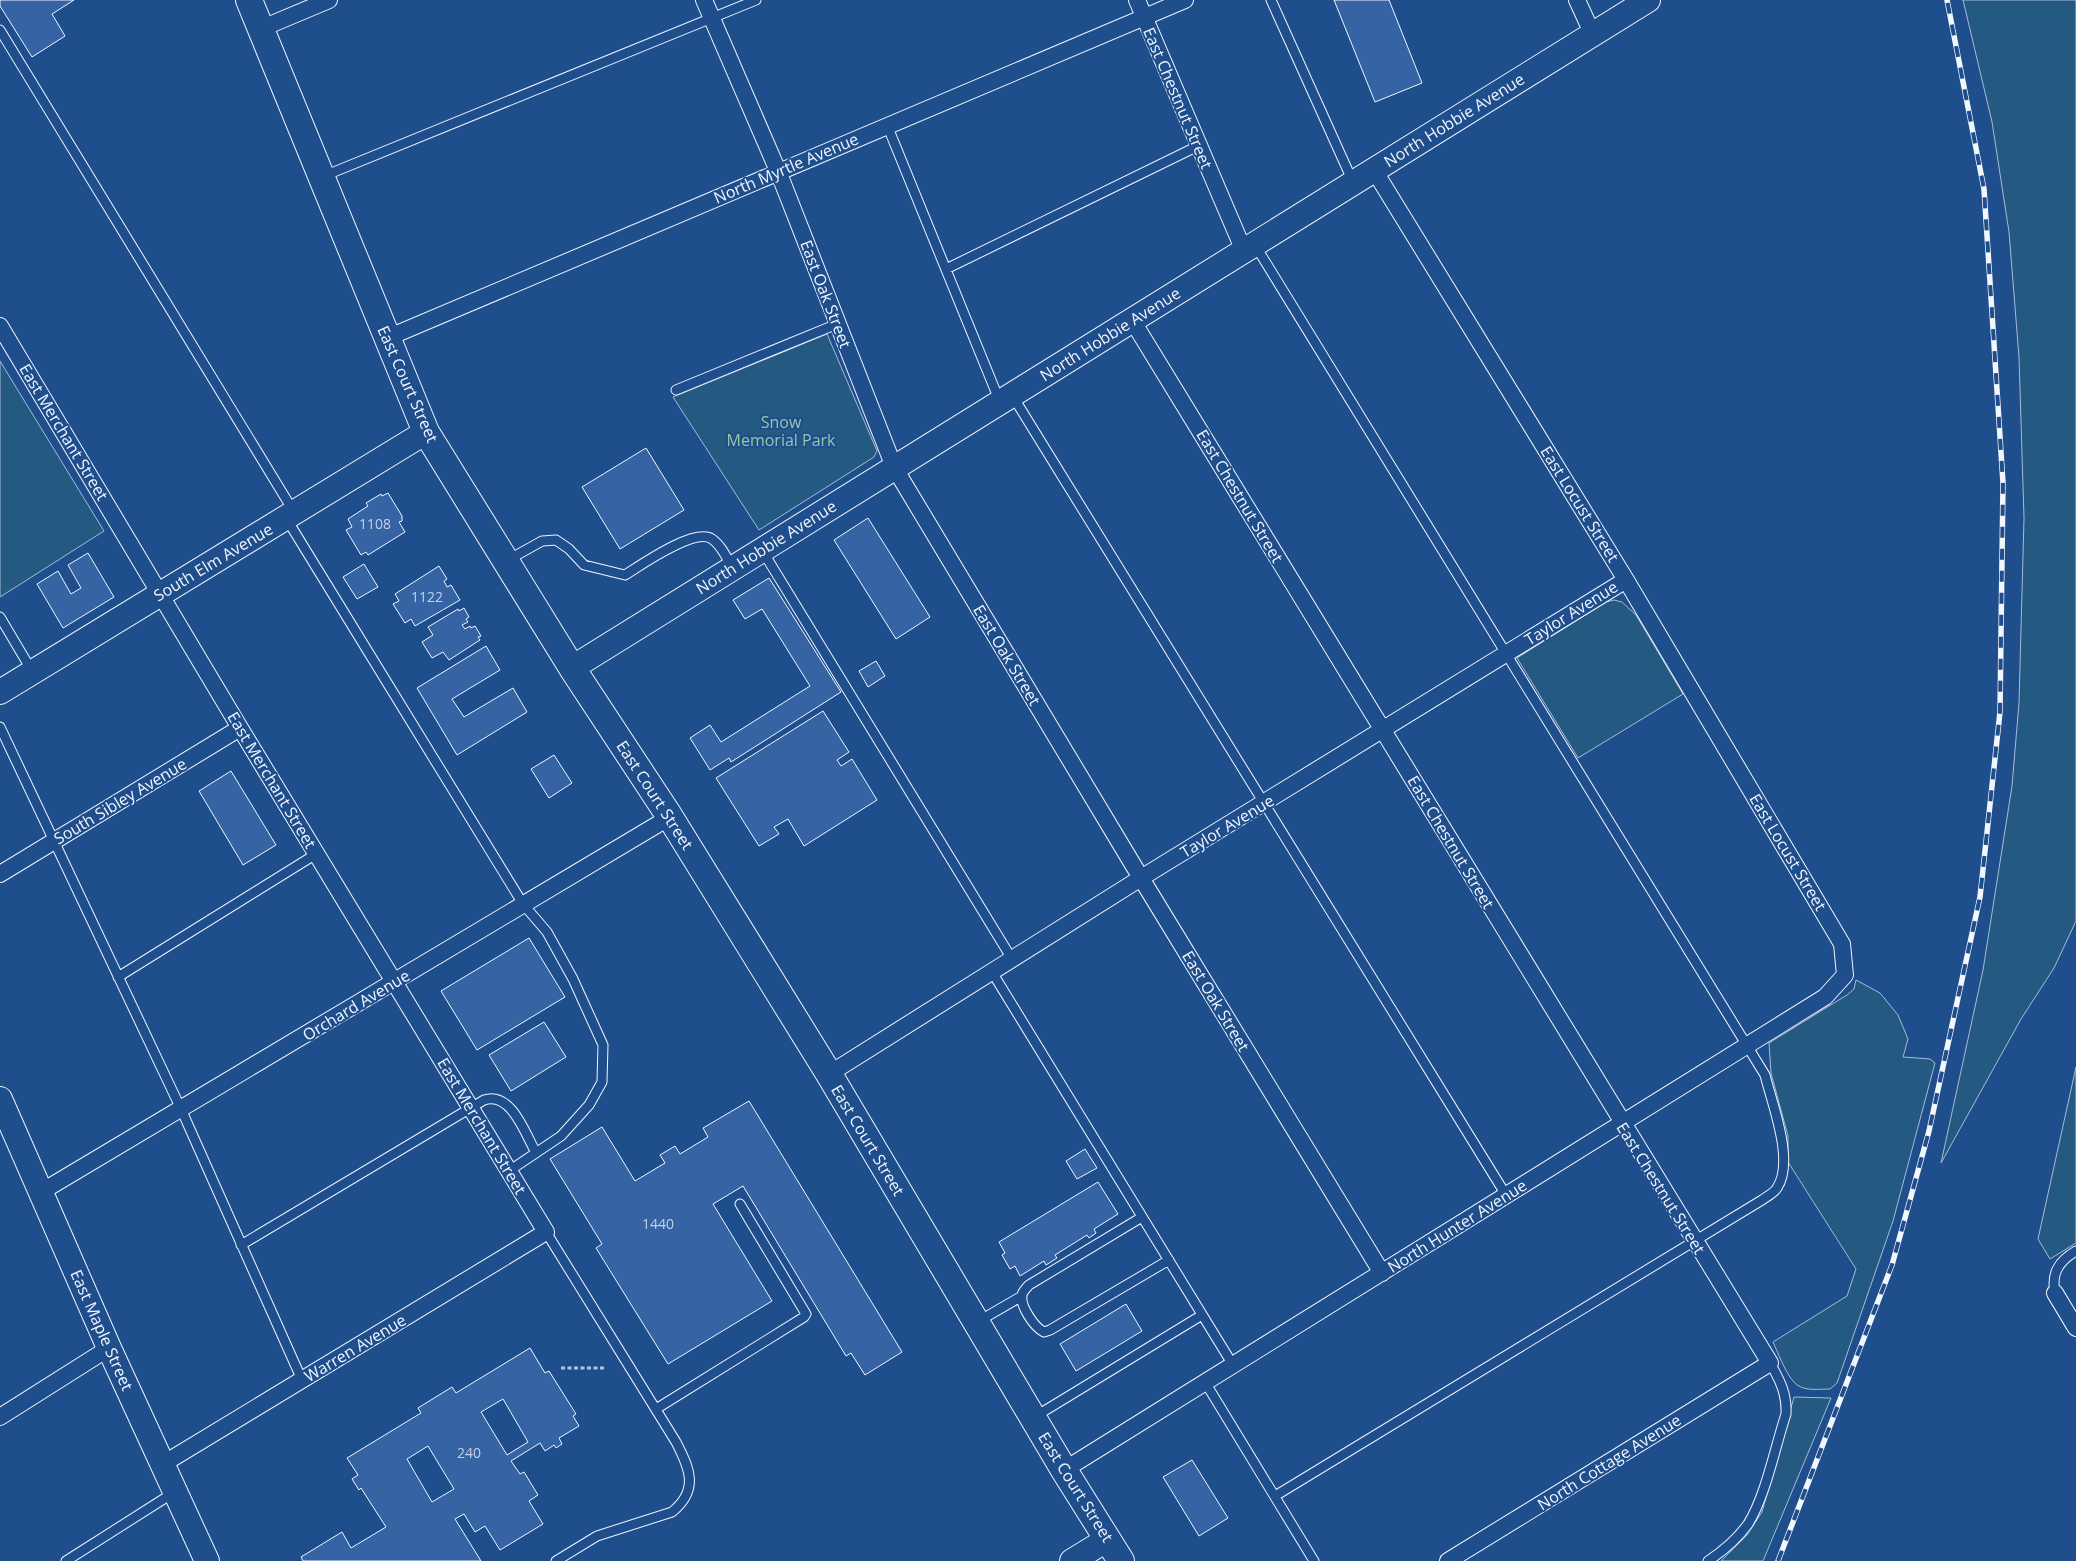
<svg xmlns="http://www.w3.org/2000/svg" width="2076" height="1561" font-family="'Open Sans',sans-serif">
	<rect width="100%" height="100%" fill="#1f4e8c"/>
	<path fill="#245a82" stroke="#a8bbd7" d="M1963,0H2075L2076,2V921L2054,968L2021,1019L1941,1163L1983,970L2012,786L2019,703L2024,518L2019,357L2009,232L1992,122Z
		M827,334L877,451L874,457L759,530L673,397Z
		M0,361L104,531L0,597Z
		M1614,600L1622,602L1636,615L1683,694L1578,758L1517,658L1606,602Z
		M1856,980L1880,993L1898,1015L1908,1039L1903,1057L1930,1059L1935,1063L1893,1221L1837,1383L1830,1389C1821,1389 1807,1391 1799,1386C1788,1381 1778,1352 1773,1342L1847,1296L1856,1269L1788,1162V1136L1771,1073L1769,1043L1847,995L1854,989Z
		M2076,1067V1243L2050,1259L2038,1239Z
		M1794,1397L1831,1398L1763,1561H1721L1747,1535L1762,1512Z"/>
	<path fill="#3563a3" stroke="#f2f6ff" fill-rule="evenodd" d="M0,0H74L52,14L65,36L32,57L0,6Z
		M1334,0H1389L1422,83L1375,102Z
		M646,448L684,510L620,549L582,487Z
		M388,493L402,516V521L399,522L405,532L368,555L366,552L361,555L346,530L352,527L348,519L368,506L366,503L381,494L382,496Z
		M868,518L930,617L896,639L834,540Z
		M88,553L114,597L63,628L37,584L58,571L71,594L81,588L68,565Z
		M364,564L378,587L357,599L343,577Z
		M439,566L447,579L444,581L447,587L451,585L460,600L415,626L411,619L405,623L393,604L399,601L395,594Z
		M769,578L841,692L731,762L729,758L710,770L690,738L710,725L721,742L810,686L762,609L745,619L733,600Z
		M464,608L469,617L466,619L468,622L462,625L465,629L470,626L471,628L475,626L481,636L478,637L480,640L449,660L443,652L432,658L422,642L433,635L428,627L458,609L459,611Z
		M486,646L500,670L452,699L464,717L513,688L527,712L457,755L417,688Z
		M876,661L885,676L868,687L859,671Z
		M823,711L849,752L837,760L841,766L852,759L877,800L804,846L788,819L774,827L779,834L759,846L716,778Z
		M554,755L572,783L549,798L531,769Z
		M231,771L276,845L243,865L199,791Z
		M529,938L565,997L477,1050L441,991Z
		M544,1022L566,1057L511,1091L489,1055Z
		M749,1101L902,1352L865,1375L851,1353L846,1356L743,1186L713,1204L772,1301L668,1364L596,1248L602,1244L550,1159L602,1127L635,1181L665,1163L660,1155L675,1146L680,1154L708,1137L703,1128Z
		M1085,1149L1097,1168L1077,1179L1066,1161Z
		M1098,1182L1118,1214L1094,1229L1096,1233L1089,1238L1087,1235L1055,1255L1057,1258L1046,1265L1044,1261L1020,1276L1015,1266L1010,1269L1002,1255L1005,1253L999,1242Z
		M1126,1304L1142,1331L1076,1371L1060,1344Z
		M530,1348L545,1373L549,1371L576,1414L573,1416L579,1426L559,1438L562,1444L556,1448L554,1445L545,1451L540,1443L511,1461L520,1474L524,1472L538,1495L529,1501L543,1524L500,1550L485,1526L475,1532L464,1514L455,1519L481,1561H303L301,1557L342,1532L351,1548L386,1527L361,1488L359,1490L352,1479L358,1475L347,1458L421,1413L418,1408L452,1387L456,1393ZM503,1399L528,1442L507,1455L481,1412ZM428,1446L454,1489L432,1502L407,1459Z
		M1192,1460L1228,1518L1199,1536L1163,1477Z"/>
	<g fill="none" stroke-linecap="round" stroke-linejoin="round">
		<defs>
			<path id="lane" d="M1271,0L1353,182
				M0,30L294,512
				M887,125L1000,402
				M324,176L756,0
				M1255,245L1765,1075C1772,1104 1795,1161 1777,1188C1774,1193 1766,1197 1762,1200L1275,1496
				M946,269L1198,146
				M676,390L837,324
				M1012,395L1506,1195
				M286,518L523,904L547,932L573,979L603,1045L602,1082L589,1105L561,1136L509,1171
				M762,550L1012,959
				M508,560L542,541L556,540L569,549L584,565L625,575C641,565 695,527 712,539C721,545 727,558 732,567
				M0,617L32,671
				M0,727L181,1109L302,1380
				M992,972L1233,1365
				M118,977L316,854
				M1142,1217L1029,1285C1026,1288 1023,1291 1022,1295C1020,1306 1034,1327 1044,1332L1050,1330L1169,1260
				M546,1232L676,1442C690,1469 699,1490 672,1512L597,1536L556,1561
				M241,1245L484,1100C511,1091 525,1133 536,1153
				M2055,1293C2051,1273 2059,1261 2076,1251
				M979,1321L1022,1296
				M1205,1382L1314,1561
				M656,1409L804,1317L806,1314L740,1204
				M1036,1416L1202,1315
				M66,1561L173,1493
				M1708,1561C1723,1551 1737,1539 1748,1524C1766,1495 1775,1447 1786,1414C1787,1394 1780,1380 1770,1363"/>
			<path id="street" d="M704,0L778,171L894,467L1141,878L1382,1273
				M1137,0L1244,251
				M1577,0L1593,35
				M260,29L329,0
				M1132,320L1770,1363L1448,1561
				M0,326L240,728L546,1232L163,1464
				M387,338L1185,0
				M0,874L240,728
				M829,1074L1141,878L1626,580
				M41,1192L670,817
				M2055,1293L2076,1328
				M0,1417L109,1348
				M1064,1470L1825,997L1845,975L1842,944L1626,580L1374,170"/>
			<path id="secondary" d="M572,668L1648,0
				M0,692L426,432
				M0,1099L109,1348L207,1561
				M1072,1561L1108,1539"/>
			<path id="primary" d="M249,0L426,432L572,668L670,817L829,1074L1064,1470L1121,1561"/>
		</defs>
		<use href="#lane" stroke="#f2f6ff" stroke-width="11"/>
		<use href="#street" stroke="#f2f6ff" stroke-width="18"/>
		<use href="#secondary" stroke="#f2f6ff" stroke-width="26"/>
		<use href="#primary" stroke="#f2f6ff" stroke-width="28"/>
		<path stroke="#b3c4dc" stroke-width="3" stroke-dasharray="4 2.5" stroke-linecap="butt" d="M561,1368H604"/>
		<use href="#lane" stroke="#1f4e8c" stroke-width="9"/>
		<use href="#street" stroke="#1f4e8c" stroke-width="16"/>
		<use href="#secondary" stroke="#1f4e8c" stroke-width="24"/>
		<use href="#primary" stroke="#1f4e8c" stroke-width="26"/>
		<defs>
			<path id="rail" d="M1778,1561L1892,1265L1929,1131L1980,897L2000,712L2003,483L1984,189L1947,0"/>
		</defs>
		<use href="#rail" stroke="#f2f6ff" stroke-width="5.5"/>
		<use href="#rail" stroke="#1f4e8c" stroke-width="4" stroke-dasharray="11" stroke-linecap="butt"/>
	</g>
	<g text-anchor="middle" stroke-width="4" stroke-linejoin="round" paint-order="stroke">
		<g font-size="14" fill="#c3d1e8">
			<text x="375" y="529">1108</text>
			<text x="427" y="602">1122</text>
			<text x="658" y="1229">1440</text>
			<text x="469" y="1458">240</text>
		</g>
		<g font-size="16" fill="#f2f6ff" stroke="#1f4e8c">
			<text transform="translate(1178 98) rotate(67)" y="6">East Chestnut Street</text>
			<text transform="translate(1454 120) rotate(-32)" y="6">North Hobbie Avenue</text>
			<text transform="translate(786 168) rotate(-23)" y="6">North Myrtle Avenue</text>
			<text transform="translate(826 294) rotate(69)" y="6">East Oak Street</text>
			<text transform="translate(1110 334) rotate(-32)" y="6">North Hobbie Avenue</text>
			<text transform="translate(408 384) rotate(66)" y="6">East Court Street</text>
			<text transform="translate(64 432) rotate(59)" y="6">East Merchant Street</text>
			<text transform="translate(1240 496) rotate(59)" y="6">East Chestnut Street</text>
			<text transform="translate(1580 504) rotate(58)" y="6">East Locust Street</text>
			<text transform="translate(766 547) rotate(-32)" y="6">North Hobbie Avenue</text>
			<text transform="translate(213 562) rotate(-31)" y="6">South Elm Avenue</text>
			<text transform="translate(1571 613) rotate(-32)" y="6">Taylor Avenue</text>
			<text transform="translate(1007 655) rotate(59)" y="6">East Oak Street</text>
			<text transform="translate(272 780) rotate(59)" y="6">East Merchant Street</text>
			<text transform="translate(655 795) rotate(57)" y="6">East Court Street</text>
			<text transform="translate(120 801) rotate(-31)" y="6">South Sibley Avenue</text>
			<text transform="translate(1227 826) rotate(-31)" y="6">Taylor Avenue</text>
			<text transform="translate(1451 842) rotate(59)" y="6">East Chestnut Street</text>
			<text transform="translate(1788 852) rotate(59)" y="6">East Locust Street</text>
			<text transform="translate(1216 1001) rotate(59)" y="6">East Oak Street</text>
			<text transform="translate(356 1005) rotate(-31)" y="6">Orchard Avenue</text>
			<text transform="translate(482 1126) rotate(59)" y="6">East Merchant Street</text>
			<text transform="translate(868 1140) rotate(59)" y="6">East Court Street</text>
			<text transform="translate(1661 1188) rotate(58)" y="6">East Chestnut Street</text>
			<text transform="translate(1457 1226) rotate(-32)" y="6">North Hunter Avenue</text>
			<text transform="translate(102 1330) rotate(66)" y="6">East Maple Street</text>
			<text transform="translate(355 1348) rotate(-31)" y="6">Warren Avenue</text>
			<text transform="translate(1609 1462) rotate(-32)" y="6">North Cottage Avenue</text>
			<text transform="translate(1076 1487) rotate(58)" y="6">East Court Street</text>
		</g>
		<g font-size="16" fill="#97c8a6" stroke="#1f4e8c">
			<text x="781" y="428">Snow<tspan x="781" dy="18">Memorial Park</tspan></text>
		</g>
	</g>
</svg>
